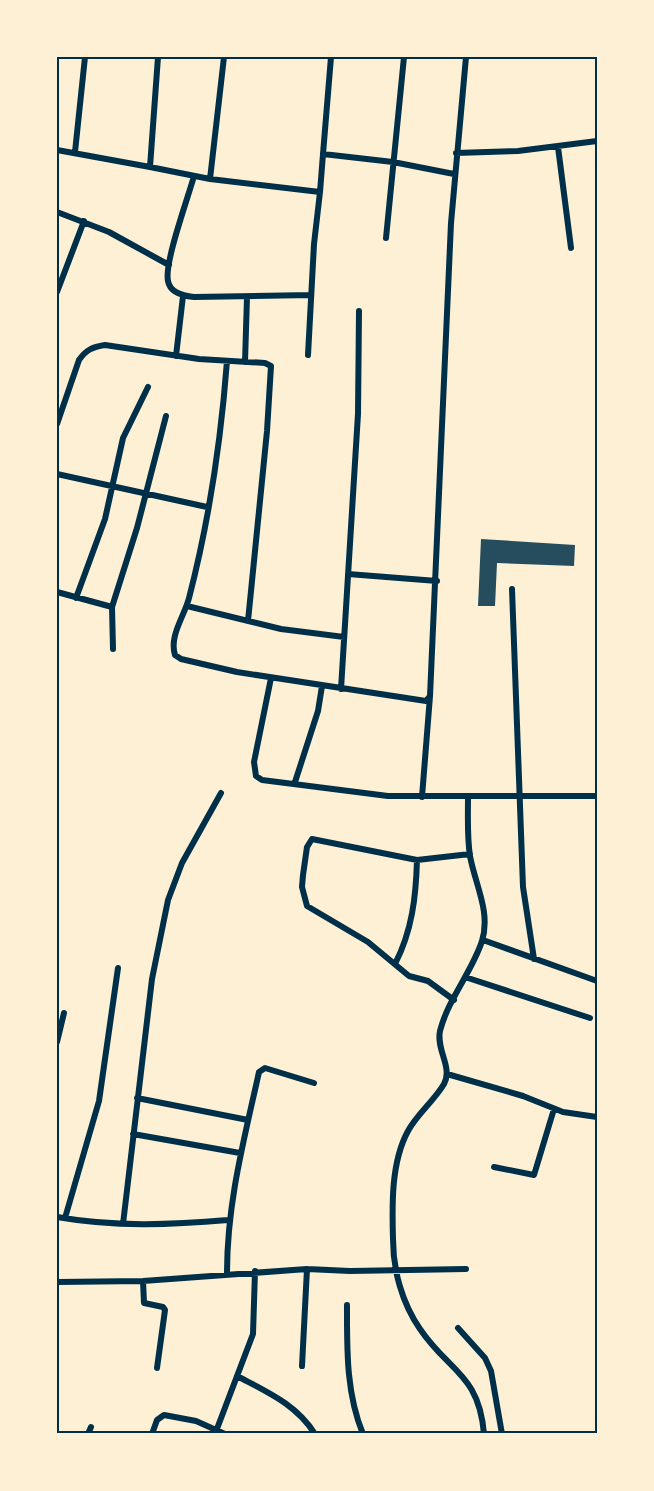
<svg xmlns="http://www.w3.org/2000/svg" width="654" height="1491" font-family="Lato,sans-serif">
	<rect width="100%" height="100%" fill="#fdf0d5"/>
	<path fill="#264d5e" d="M481,539L575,545L574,566L497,563L495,606H478Z"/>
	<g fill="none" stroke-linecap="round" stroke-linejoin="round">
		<path stroke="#003049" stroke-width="6" d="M558,147L571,248
			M57,150L150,167L158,57
			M75,152L85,57
			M456,153L518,151L597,141
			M323,154L331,57
			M150,167L210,179L224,57
			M194,176C188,198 164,263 168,281C170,293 184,296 194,297L311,295
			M210,179L320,192L314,244L308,355
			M320,192L323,154L393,162L454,174
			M57,212L109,232L169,265
			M386,238L404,57
			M57,292L84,221
			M176,356L183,296
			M227,361C221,440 209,521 189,598C184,617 169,636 175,655L181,659L237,672L426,701L430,696L451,223L466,57
			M245,362L247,297
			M57,424L79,360C86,350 92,347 105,345L199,359L265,363L271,366L267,431L248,621
			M57,474L207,507
			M348,574L437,581
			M512,589L523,887L534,959
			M57,592L112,607
			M76,598L105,519L123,438L148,387
			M187,606L281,629L344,637
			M113,649L112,607L137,528L166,416
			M271,678L254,762L256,776L262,780L388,796H597
			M341,689L358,414L359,311
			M295,782L318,711L322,686
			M422,797L430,696
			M468,797C468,816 467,837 470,856C475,884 491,912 482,941C472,972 448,999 440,1031C436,1050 453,1067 444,1084C434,1101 417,1114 408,1131C391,1162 392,1205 393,1239C393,1270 402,1303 420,1329C449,1372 479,1374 484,1434
			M483,940L597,981
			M395,964C412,931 416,897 417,860
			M465,977L590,1018
			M454,1000L428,981L409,976L368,942L307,906L302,887L303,875L307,847L312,839L417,860L470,854
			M57,1042L64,1013
			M447,1074L523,1096L563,1112L597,1117
			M137,1098L248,1120
			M133,1134L240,1153
			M494,1167L534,1175L554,1109
			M57,1217C114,1227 171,1225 228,1220
			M65,1218L99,1101L118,968
			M123,1224L152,979L168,900L182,863L221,793
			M227,1273C227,1203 244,1140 259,1072L265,1068L314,1083
			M143,1281L144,1303L163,1307L165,1310L157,1368
			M57,1282L143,1281L307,1269L350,1271L466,1269
			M347,1305C347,1349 346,1393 363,1434
			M458,1328L485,1358L491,1371L502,1434
			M302,1366L307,1269
			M237,1376C267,1392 296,1404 315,1434
			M88,1434L91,1427
			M152,1434L157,1420L164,1415L196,1421L225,1434
			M215,1434L253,1334L255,1271"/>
	</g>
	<rect width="654" height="1491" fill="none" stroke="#fdf0d5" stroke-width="117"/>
	<rect x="58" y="58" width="538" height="1374" fill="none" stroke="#003049" stroke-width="2"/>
</svg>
